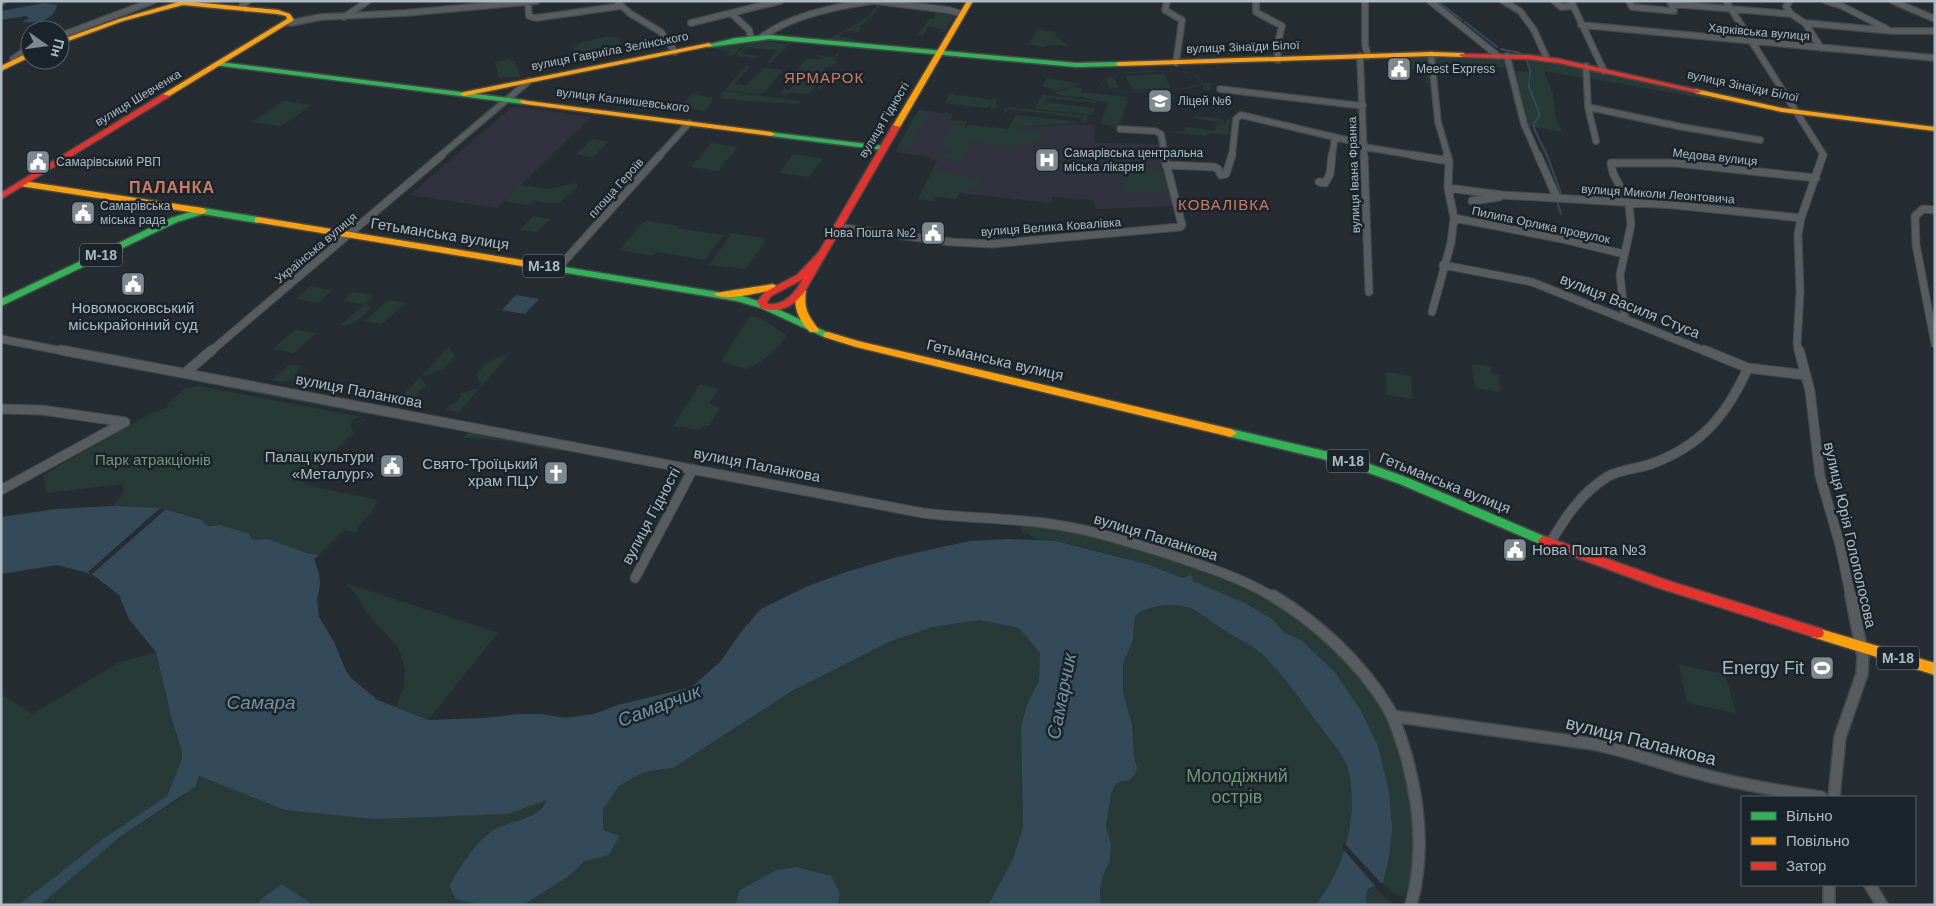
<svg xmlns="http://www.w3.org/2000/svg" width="1936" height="906" font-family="Helvetica,sans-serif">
	<rect width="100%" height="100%" fill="#262d32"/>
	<path fill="#30333d" d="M513,106L591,117L497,208L410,195Z
		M919,110L953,114L950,120L967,122L962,132L1009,139L1014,127L1090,124L1094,126L1095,143L1159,144L1162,171H1164L1173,206L1095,209L1093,200L1052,197L1051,203L959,193L956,199L937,196L934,201L918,199L937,161L929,159L930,157L895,152Z"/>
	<path fill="#283a38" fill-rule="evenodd" d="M874,2L884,4C878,7 875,14 869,19C866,22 862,23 859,27H862L858,32C850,30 845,30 840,36L856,40L852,43L840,42L837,39H827C844,31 866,22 877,5C854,2 813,17 789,23L782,31H779L782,26L790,22L860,3Z
		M939,9L956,13L945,32H941L942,29L928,27L923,36L918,35L929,19H933Z
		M1037,30L1057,32L1055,36L1069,46L1051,44L1044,47L1021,43H1029Z
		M610,36L617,37L621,42C612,51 587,54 576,52L573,49L580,43Z
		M756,38L793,41L755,40L790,44L770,63H767L777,50L747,47L741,54L759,56L757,58L736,56L750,40L747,41L733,56L727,55L730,51L711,48L740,42L683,52Z
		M837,54H839L833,60L838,63L824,68L826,71L825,75L832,74L820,90L817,88L826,79L825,76L810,93L802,94L792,92L785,95L780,93L785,89L790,90L793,85H785L806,59H826L814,55L834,57Z
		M1436,55L1504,58L1509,68L1434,63V56Z
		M1404,56H1424L1429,58V83H1426L1425,70L1411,69L1410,61L1405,60Z
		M1528,58L1583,67L1585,78L1544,71L1553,95L1556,120L1563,132L1527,126L1513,71L1528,72L1529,86L1531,85V70Z
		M512,59L510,61H515L521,77C513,79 508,76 499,78L495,62Z
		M746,66H750L735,84L747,85L763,68L783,70L765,92L759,94L725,90Z
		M1588,68L1789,112L1797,115L1589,78Z
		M1176,71L1197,75L1203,83H1211V90L1203,89V83C1194,92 1123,94 1110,90C1105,89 1103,87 1101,84C1107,68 1160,71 1176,71ZM1183,71L1193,74L1201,80V83C1192,91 1125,93 1111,90C1106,89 1104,87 1102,84L1105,79L1109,88L1118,87L1114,78H1107L1122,73Z
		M1164,74L1171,88L1132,90L1126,76Z
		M1047,78L1081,84L1073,87L1082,88L1081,92L1128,97L1119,128L1101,123L1108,103L1080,97L1056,95V92L1073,87L1053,91L1054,89L1043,86Z
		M724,91L801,101L799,104L721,99L720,96Z
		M950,93L960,97L957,95L997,100L995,105H998L994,109H990L991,105L987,108L945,103L960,99L945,102Z
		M692,94L712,97V102L705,111L680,107Z
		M1042,95L1096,101L1097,103L1047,98L1045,102L1095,108L1092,115L1037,109L1036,107Z
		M283,101L312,105L281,126L252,122Z
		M1009,107L1088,116L1086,122L1019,127L1020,131L1041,130L1042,141L1008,146L971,141L961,161L940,157L942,154L955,155L957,152L941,148L955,120L967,122L964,129L970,125L1008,129L1016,115L1081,122L1083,118L1008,109L1001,118L1006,108Z
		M918,111L930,114L922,127L918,128L912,139L915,141L911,148L898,146Z
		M1195,116L1221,119L1224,121L1223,125H1226L1227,119L1230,118L1228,135L1210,133L1206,136L1159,131L1184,132L1185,127L1215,131L1217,124L1221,125V122L1193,118Z
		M592,139L609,141L593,157L576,155Z
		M711,143L738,147L718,171L691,167Z
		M793,154L821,158L822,159L809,177L780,173Z
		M1111,168L1116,171H1164L1169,191L1122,192L1121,177L1142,178L1113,175Z
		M932,171L982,179L978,188C968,189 960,190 956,199L937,196L934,201L918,199Z
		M576,183L578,186L558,204L533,201L527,205L504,201L520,185L548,189Z
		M533,216L550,219L537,232L520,230Z
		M648,221L678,226L676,228L723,235L705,260L657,252L653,256L620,250L642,223Z
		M732,233L763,238L766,241L745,269L709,265Z
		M311,286L332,290L318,303L296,299Z
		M352,292L371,295L372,298L366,304L372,307C362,316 354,327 340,325L365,305L343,301Z
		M388,300L405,303L382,324L365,321Z
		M750,316L760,318L786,335C776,352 764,360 747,369L721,361Z
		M295,330L316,333L294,353L273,349Z
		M449,347L455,356L442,370L422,376Z
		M509,354L482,386L476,375L489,361Z
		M290,364L301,366L297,372V378L283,382L272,380Z
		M1472,364L1490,367L1492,374L1498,375L1501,392L1475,388Z
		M1386,372L1411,376L1412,399L1387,395Z
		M420,377L427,387L422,388L417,394L419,395L412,403L399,400Z
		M206,380L371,413L370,415L202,383Z
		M700,384L719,389L709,403L720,408L709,426L704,425L699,430L673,426Z
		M199,386L362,417L351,420L352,423L367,418L363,421L351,424L353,433L304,482V484L311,486L377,500C376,511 360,521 356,533L344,530L319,555L310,554L262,539L254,540L252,536L214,525L208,526L201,521L202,519L160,508L113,506L123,494V484L47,493L43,475L153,412L169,407L167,404L186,388Z
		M480,388L459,412L446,409L451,404H454L461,396L459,394Z
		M469,431L560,448L558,451L498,440L463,438Z
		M1024,525C1075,530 1123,543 1171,559C1208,571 1250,583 1282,606C1318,630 1369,679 1387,719C1398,743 1405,769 1408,795C1413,826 1419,866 1405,896C1394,895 1389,891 1383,883L1389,857V791L1378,746L1360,709L1334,671L1302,641L1285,633L1272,619L1245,603L1193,581L1187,575L1182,578L1147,564L1088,548L1056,541L1035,539L1029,534L1022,533L1021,526Z
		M345,583L498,633L428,720L396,707L404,687L405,668L398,647L367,613L355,593Z
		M1174,604C1196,608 1206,618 1224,630C1237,639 1254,645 1265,657C1287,679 1303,704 1321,729C1332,743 1345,755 1349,773C1358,818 1344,871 1315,905H1101L1100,890L1103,874L1110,861L1111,844L1106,826L1111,794L1115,785L1137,767L1134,757L1132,724L1123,693V665L1133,640L1135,616L1143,609Z
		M979,620L1019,628L1040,653L1039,681L1027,704L1021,727L1023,828L1012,861L988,905H838L840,893L758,882L740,890L735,905H523L566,878L585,861L609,855L603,830V808L619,786L644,772L673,768L792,691L891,641L933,627Z
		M156,652L172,720L182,751V759L167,796L100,841L55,878L18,905H1V694L32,714L120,662Z
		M1679,665L1725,674L1736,713L1687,703Z
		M199,776L285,810L465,815L507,814L548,799C537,820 510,820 492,831C475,841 459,869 449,886L457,899L478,905H313L282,884L261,899L257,905H40L121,836L184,796Z
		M1375,887L1381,894L1394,905H1367L1366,897L1369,889Z"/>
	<path fill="#354a58" d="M44,3L57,5C54,21 36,23 22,22L29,18L26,16L1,20V11Z
		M516,295L539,299L525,314L502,310Z
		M113,506L160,508L203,520L202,521L208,526L220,525L250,534L249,535L254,540L267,539L310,554L319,555L314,559L319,573L320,585L317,599L319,617L334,642L346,671L352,679L378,700L428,720L485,718L519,714H542L566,718L594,714L618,705L692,687L721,661L741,632L761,609L806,587L846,572L897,557L970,541L1009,539L1056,541L1147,564L1182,578L1191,575L1193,581L1245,603L1272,619L1285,633L1302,641L1334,671L1360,709L1378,746L1389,791L1392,828L1389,857L1383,883L1368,889L1366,897L1367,905H1315C1344,871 1358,818 1349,773C1345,755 1332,743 1321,728C1303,704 1287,679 1265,657C1254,645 1237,639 1224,630C1199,614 1192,601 1159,606C1149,608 1143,609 1135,616L1133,640L1123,664V693L1132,724L1134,757L1137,767L1135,774L1129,780L1121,781L1115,785L1111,794L1106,826L1111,844L1110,861L1103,875L1100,890L1101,905H988L1012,861L1023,828L1021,727L1027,704L1039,681L1040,653L1019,628L979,620L933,627L891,641L792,691L673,768L644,772L619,786L603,809V830L619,836L609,855L585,861L566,878L523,905H478L456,899L449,886C459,869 475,842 492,831C509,820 539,820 547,800L507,814L374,819L285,810L199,776L195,787L121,836L40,905H18L55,877L100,841L167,796L182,759V751L172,720L156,652L129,619L119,595L92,574L57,565L1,574V517L56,509Z
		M797,867L831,876L840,893L838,905H735L740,890L777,870Z
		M282,884L312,904L313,905H257L261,899Z"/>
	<path fill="#262d32" d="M160,508L165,510L92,574L88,572Z
		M1344,843L1383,885L1377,888L1342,848Z"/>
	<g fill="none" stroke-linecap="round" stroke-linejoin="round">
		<path stroke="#354a58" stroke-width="2" d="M1437,1L1462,20
			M1465,22L1497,47
			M1501,49L1520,53
			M1526,58L1530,70
			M1530,71L1529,87L1540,115L1534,123V128L1548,158L1562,196
			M1561,214L1557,201H1563"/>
		<defs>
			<path id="street-far3" d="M875,1L949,10L962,14
				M1167,1L1165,10L1182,20L1176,63
				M1256,1V12L1282,26L1277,47L1278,60
				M1365,1V45L1368,56
				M1430,1L1498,56
				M1503,1L1520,11L1534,30L1547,59
				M1554,1L1561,7L1573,6
				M1571,1L1604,71
				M1629,1L1632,7L1674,11L1670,1
				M1726,1L1823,154L1822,156
				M1826,1L1842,6L1887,29
				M1893,1L1935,19
				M1,2L3,1
				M528,2L529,16L536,18L621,6
				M618,3L631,14L661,32L675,52
				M1672,4L1791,14L1786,6L1790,1
				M246,9L242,6L248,1
				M732,14L749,30L751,38
				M1791,14L1805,23L1821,48
				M344,17L368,1
				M290,23L321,17L405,13L537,1
				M691,23L780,1
				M1805,23L1892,31H1935
				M1581,25L1935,58
				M60,36L153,1
				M762,37C789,16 838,6 872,1
				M1431,54L1438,122L1448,156
				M1360,56L1364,156
				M1507,56L1524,124L1538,156
				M13,59L30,47
				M1586,66L1588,107L1596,141
				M1220,89L1363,106
				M1588,107L1682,127L1760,140
				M1120,129L1155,131L1161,134L1165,156
				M1364,147L1419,156
				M440,156L529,81
				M659,156L689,123
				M1232,156L1236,119L1241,115L1364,144
				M1332,156L1335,137"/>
			<path id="street-far2" d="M1364,155L1369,292
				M1412,155L1449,161
				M1538,155L1557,198
				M1166,165L1214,167L1218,169L1221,175L1226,174L1232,155
				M1319,182L1325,183L1330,174L1332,155
				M1448,188L1502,195L1674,205L1801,218
				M1472,201L1499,197
				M1935,210L1923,209L1915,216L1916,245L1935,344
				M1454,218L1562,239L1624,254
				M837,227L951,242L992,244L1180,227L1182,225L1164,155
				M1443,265L1532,282L1707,352
				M558,268L660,155
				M1432,312L1451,243L1454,218L1448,188L1449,161L1447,155
				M1625,319L1620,275L1631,225L1629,204L1613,173L1611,163H1676L1816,178
				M1,339L68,352
				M210,352L442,155
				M1799,352L1797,344L1800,292L1798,234L1801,218L1823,155"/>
			<path id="street-far1" d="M61,350L923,513C963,518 1004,518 1044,523C1085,528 1123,540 1162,552C1201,565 1240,577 1275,598
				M1704,350L1748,368L1806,375
				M1799,350L1810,391L1820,476L1840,545L1851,598
				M185,373L212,350
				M1,409L42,410L125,422
				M1,490L125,422
				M1550,543C1565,518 1581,493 1607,477C1620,469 1637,469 1651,464C1701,446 1726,416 1748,368
				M635,578L693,469"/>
			<path id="street" d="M1273,596C1317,622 1360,662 1387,706C1396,721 1401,739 1406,755C1420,805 1425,855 1411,905
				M1392,716L1593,744C1628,751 1662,764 1697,773C1737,784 1779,791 1821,797
				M1834,797L1840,737L1862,674L1863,657L1851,596
				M1829,885V905
				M1870,885L1882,905"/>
			<path id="fast" d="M769,35L1076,63L1119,62L1123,64L1119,66L1076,67L769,39L709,47L706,45L736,38Z
				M219,62L524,100L528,102L524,104L222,66H219Z
				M768,132L883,146L887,148L883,150L771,136L767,134Z
				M203,208L258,217L262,220L258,223L203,214L177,222L1,306V299L171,218Z
				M558,266L742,296L767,304L833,335L832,337H824L761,308L737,301L555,271L553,269Z
				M1231,429L1350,457L1408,478L1548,538L1550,541L1548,544H1540L1400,484L1344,464L1227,436L1225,433L1227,430Z"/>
			<path id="slow" d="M182,1L278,10L290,14L294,20L166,98L162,96L163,94L287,19L286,16L277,14L183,5L123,21L60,44V40L119,19Z
				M967,1H973L900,127L893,129L892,127Z
				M709,43L712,45L711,46L464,96L460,94L464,92Z
				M30,52V57L1,71V66Z
				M1431,52L1463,53L1467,55L1463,57L1431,56L1119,66L1115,64L1119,62Z
				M1695,89L1782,108L1935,127V131L1782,112L1695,93Z
				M521,100L771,132L775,134L771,136L524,104L520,102Z
				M23,181L203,208L207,211L203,214L20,186L19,184Z
				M258,217L558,266L563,269L558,272L255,222V218Z
				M773,284L778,287L776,289C763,292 724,302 714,294C717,292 764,286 773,284Z
				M801,288L806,291C803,309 809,317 819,330L818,332H810C799,320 793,308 796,291Z
				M828,332L858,341L1231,429L1237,433L1231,437L856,347L824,337L823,335L824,333Z
				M1817,628L1935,663V675L1812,637L1810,633L1812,629Z"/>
			<path id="jam" d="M1461,54L1528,55L1559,59L1702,91L1698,93L1559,63L1528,59L1463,57L1459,55Z
				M163,94L170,96L1,199V193Z
				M893,125L900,127L805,291C793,307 781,313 761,308L757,302L765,292L797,275L819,252ZM803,279C795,293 785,306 768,304L767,302L771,296Z
				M1544,536L1666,580L1822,629L1824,633L1822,637L1817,638L1659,588L1540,544L1538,541L1540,538Z"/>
		</defs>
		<use href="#street-far3" stroke="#44494c" stroke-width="8"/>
		<use href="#street-far2" stroke="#44494c" stroke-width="9"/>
		<use href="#street-far1" stroke="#44494c" stroke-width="11"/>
		<use href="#street" stroke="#44494c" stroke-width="14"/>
		<use href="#fast" stroke="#44494c" stroke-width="3"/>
		<use href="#slow" stroke="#44494c" stroke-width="3"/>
		<use href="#jam" stroke="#44494c" stroke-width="3"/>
		<use href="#street-far3" stroke="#565c60" stroke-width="5.5"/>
		<use href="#street-far2" stroke="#565c60" stroke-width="7"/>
		<use href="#street-far1" stroke="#565c60" stroke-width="9"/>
		<use href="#street" stroke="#565c60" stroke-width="11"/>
		<use href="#fast" fill="#30b455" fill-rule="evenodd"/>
		<use href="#slow" fill="#ff9f0a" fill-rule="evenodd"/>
		<use href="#jam" fill="#e5322d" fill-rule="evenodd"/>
	</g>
	<defs>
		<symbol id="civic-square" viewBox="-11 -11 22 22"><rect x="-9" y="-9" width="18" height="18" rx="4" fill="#7f8990" stroke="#1b242b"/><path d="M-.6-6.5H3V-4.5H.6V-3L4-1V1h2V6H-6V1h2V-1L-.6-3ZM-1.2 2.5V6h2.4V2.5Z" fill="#fff"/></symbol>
		<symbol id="school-square" viewBox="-11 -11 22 22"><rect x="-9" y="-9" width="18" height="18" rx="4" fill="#7f8990" stroke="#1b242b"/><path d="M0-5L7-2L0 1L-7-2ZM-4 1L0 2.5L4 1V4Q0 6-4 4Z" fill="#fff"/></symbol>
		<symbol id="hospital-square" viewBox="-11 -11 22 22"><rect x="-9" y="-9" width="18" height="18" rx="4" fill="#7f8990" stroke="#1b242b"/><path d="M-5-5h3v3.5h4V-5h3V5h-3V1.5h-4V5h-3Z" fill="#fff"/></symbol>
		<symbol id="church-square" viewBox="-11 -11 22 22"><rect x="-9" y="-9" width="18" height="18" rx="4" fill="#7f8990" stroke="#1b242b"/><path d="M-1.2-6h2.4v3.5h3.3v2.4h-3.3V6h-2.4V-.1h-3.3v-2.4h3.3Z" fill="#fff"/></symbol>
		<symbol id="stadium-square" viewBox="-11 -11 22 22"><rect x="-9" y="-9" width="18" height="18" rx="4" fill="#7f8990" stroke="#1b242b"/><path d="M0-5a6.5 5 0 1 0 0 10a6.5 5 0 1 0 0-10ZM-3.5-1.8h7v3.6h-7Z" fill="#fff"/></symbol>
	</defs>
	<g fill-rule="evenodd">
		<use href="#civic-square" x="1385" y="55" width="28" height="28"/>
		<use href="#school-square" x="1146" y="87" width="28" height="28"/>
		<use href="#hospital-square" x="1033" y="146" width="28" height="28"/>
		<use href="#civic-square" x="24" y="148" width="28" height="28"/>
		<use href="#civic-square" x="69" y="199" width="28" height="28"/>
		<use href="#civic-square" x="919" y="219" width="28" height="28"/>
		<use href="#civic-square" x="119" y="270" width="28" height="28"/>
		<use href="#civic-square" x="378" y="452" width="28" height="28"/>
		<use href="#church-square" x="542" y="459" width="28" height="28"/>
		<use href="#civic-square" x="1501" y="536" width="28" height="28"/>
		<use href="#stadium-square" x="1808" y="654" width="28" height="28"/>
	</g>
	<g text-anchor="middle" stroke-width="5" stroke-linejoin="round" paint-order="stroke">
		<g font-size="12" fill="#afbbc3" stroke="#1b242b">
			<text transform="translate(1759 32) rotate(5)" y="4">Харківська вулиця</text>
			<text transform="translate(1243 47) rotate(-2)" y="4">вулиця Зінаїди Білої</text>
			<text transform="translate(610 51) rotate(-11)" y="4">вулиця Гавриїла Зелінського</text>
			<text transform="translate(1743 86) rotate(12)" y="4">вулиця Зінаїди Білої</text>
			<text transform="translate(138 98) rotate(-31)" y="4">вулиця Шевченка</text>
			<text transform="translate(623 100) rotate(7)" y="4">вулиця Калнишевського</text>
			<text transform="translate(884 120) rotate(-59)" y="4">вулиця Гідності</text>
			<text transform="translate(1715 157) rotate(6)" y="4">Медова вулиця</text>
			<text transform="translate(1354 175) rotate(-92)" y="4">вулиця Івана Франка</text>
			<text transform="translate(616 188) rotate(-48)" y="4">площа Героїв</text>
			<text transform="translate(1658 194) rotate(4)" y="4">вулиця Миколи Леонтовича</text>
			<text transform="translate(1541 225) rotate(12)" y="4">Пилипа Орлика провулок</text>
			<text transform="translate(1051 227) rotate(-4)" y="4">вулиця Велика Ковалівка</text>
			<text transform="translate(316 248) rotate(-40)" y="4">Українська вулиця</text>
		</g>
		<g font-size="12" fill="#afbbc3" stroke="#1b242b" text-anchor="start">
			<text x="1416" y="73">Meest Express</text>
			<text x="1178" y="105">Ліцей №6</text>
			<text x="1064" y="157">Самарівська центральна<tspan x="1064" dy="14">міська лікарня</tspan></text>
			<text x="56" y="166">Самарівський РВП</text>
			<text x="100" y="210">Самарівська<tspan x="100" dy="14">міська рада</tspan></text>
			<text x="916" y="237" text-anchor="end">Нова Пошта №2</text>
		</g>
		<g fill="#1b242b" stroke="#838e95" stroke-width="1">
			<rect x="80" y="243.5" width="42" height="23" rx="4"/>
			<rect x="523" y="254.5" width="42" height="23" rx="4"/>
			<rect x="1327" y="449.5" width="42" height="23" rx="4"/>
			<rect x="1877" y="646.5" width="42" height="23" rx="4"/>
		</g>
		<g font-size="14" font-weight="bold" fill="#afbbc3">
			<text x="101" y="260">М-18</text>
			<text x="544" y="271">М-18</text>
			<text x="1348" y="466">М-18</text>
			<text x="1898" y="663">М-18</text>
		</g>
		<g font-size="15" letter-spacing="1" fill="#cb7d63" stroke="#1b242b">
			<text x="824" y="83">ЯРМАРОК</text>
			<text x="1224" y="210">КОВАЛІВКА</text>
		</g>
		<g font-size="15" fill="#afbbc3" stroke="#1b242b">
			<text transform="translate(440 234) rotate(9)" y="5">Гетьманська вулиця</text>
			<text transform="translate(1630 306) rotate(22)" y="5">вулиця Василя Стуса</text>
			<text transform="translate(995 360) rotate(13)" y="5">Гетьманська вулиця</text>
			<text transform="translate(359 391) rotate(11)" y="5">вулиця Паланкова</text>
			<text transform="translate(757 465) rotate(11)" y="5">вулиця Паланкова</text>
			<text transform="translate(1445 483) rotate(22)" y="5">Гетьманська вулиця</text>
			<text transform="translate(651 516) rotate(-62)" y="5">вулиця Гідності</text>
			<text transform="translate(1850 535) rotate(77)" y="5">вулиця Юрія Голополосова</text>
			<text transform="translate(1156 537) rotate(17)" y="5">вулиця Паланкова</text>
		</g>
		<g font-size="15" fill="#afbbc3" stroke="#1b242b" text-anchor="end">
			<text x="133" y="313" text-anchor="middle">Новомосковський<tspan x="133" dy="17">міськрайонний суд</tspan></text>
			<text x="374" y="462">Палац культури<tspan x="374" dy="17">«Металург»</tspan></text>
			<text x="538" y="469">Свято-Троїцький<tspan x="538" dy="17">храм ПЦУ</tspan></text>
			<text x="1532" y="555" text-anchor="start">Нова Пошта №3</text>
		</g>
		<g font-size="15" fill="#709772" stroke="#1b242b">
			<text x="153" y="465">Парк атракціонів</text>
		</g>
		<g font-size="16" font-weight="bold" letter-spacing="1" fill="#cb7d63" stroke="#1b242b">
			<text x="172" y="193">ПАЛАНКА</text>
		</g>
		<g font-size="18" fill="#afbbc3" stroke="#1b242b" text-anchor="end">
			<text x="1804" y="674">Energy Fit</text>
		</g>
		<g font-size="18" fill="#afbbc3" stroke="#1b242b">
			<text transform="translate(1641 741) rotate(14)" y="6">вулиця Паланкова</text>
		</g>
		<g font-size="18" fill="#709772" stroke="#1b242b">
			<text x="1237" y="782">Молодіжний<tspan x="1237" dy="21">острів</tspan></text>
		</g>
		<g font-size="19" font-style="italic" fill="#7191a5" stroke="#1b242b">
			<text transform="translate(1061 696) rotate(-79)" y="7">Самарчик</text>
			<text x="261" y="709">Самара</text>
			<text transform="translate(659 705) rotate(-21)" y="7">Самарчик</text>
		</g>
	</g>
	<rect width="1936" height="906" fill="none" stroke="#afbbc3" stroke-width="5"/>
	<rect x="1741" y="796" width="175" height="90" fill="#1b242b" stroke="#566068"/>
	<rect x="1751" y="812" width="25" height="8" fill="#30b455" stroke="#566068"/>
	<text x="1786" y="821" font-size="15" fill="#afbbc3">Вільно</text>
	<rect x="1751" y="837" width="25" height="8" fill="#ff9f0a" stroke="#566068"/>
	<text x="1786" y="846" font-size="15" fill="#afbbc3">Повільно</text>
	<rect x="1751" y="862" width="25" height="8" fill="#e5322d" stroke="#566068"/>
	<text x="1786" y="871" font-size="15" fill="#afbbc3">Затор</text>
	<g transform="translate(45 45) rotate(104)"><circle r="24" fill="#1b242b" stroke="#566068"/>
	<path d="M0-4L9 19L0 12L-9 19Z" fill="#7f8990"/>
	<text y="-8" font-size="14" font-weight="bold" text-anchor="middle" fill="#afbbc3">Пн</text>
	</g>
</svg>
